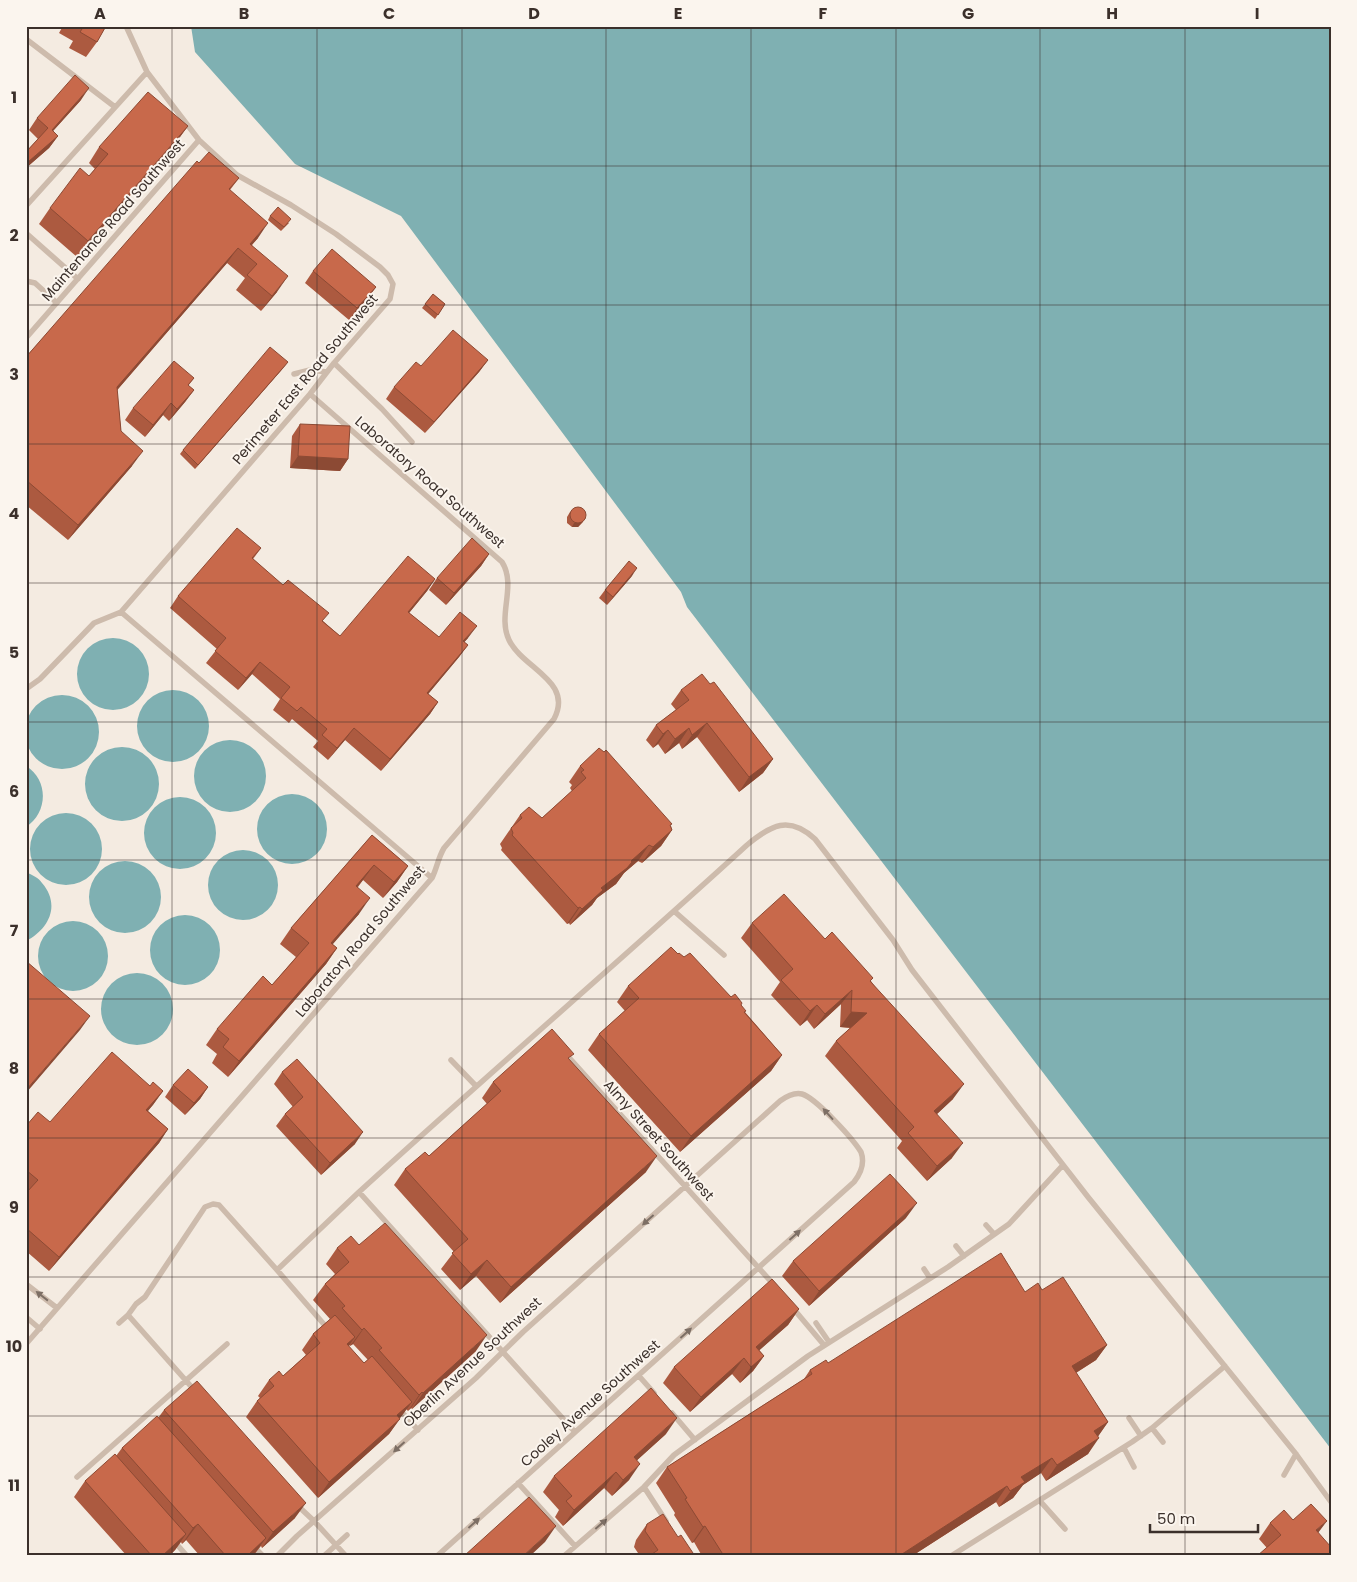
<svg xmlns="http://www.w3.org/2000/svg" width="1357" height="1582" font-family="Poppins,sans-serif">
	<rect width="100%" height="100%" fill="#f4ebe1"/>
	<path fill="#7fb0b2" d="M191,26H1331V1449L687,607L681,592L401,216L295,164L195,52Z
		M77 674a36 36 0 1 1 72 0a36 36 0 1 1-72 0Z
		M137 726a36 36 0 1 1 72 0a36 36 0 1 1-72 0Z
		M25 732a37 37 0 1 1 74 0a37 37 0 1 1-74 0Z
		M194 776a36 36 0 1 1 72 0a36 36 0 1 1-72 0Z
		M85 784a37 37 0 1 1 74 0a37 37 0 1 1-74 0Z
		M26,766C49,780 48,813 26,827Z
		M257 829a35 35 0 1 1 70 0a35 35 0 1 1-70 0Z
		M144 833a36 36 0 1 1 72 0a36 36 0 1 1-72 0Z
		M30 849a36 36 0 1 1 72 0a36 36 0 1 1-72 0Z
		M208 885a35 35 0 1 1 70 0a35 35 0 1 1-70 0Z
		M89 897a36 36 0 1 1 72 0a36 36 0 1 1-72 0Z
		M26,872C32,875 39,878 42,883C61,905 49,929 26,941Z
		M150 950a35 35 0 1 1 70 0a35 35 0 1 1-70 0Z
		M38 956a35 35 0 1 1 70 0a35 35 0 1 1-70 0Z
		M101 1009a36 36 0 1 1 72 0a36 36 0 1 1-72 0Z"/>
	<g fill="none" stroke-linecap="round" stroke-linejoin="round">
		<path stroke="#cdbbac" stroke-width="5.5" d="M26,39L115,107
			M26,206L147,72
			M26,233L78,279
			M26,281L35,283L57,303
			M26,338L199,140
			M334,363L382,409L412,442
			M294,374L310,370L327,372
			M121,612L432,878
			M26,689L40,679L94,623L121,612L310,394L334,363L390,299L393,284L388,275L380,267L336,234L291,205L237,175L199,140L147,72L126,26
			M674,911L724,955
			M565,1053L775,1286
			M451,1060L476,1086
			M986,1225L994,1234
			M956,1246L964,1256
			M924,1269L930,1278
			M26,1284L57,1308
			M792,1307L824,1345
			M128,1315L136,1304L145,1297L205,1207L213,1204L219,1205L277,1270
			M26,1317L40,1329
			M119,1323L128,1315L196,1392
			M816,1323L829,1342
			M328,1329L277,1270L359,1192
			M26,1344L432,878C437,868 438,858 444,848L554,719C574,681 523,669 509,640C497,615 517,586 502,562L310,394
			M639,1376L654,1393
			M399,1409L418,1430
			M672,1413L695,1440
			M1129,1418L1141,1436
			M1152,1428L1163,1442
			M575,1432L359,1192C487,1075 619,962 747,845C771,825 789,815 815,839L893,940L912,970L1088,1197L1296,1454L1331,1502
			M1124,1448L1134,1467
			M1284,1475L1296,1454
			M77,1477L227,1344
			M518,1483L575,1546
			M644,1487L666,1521
			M1040,1501L1065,1529
			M297,1505L314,1521L346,1556
			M173,1540L187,1556
			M252,1545L263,1556
			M325,1555L347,1535
			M277,1556L297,1536L476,1378L523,1332L780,1101C787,1096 794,1092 802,1094C816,1098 853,1139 861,1152C865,1163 861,1173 854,1182L437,1556
			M564,1556L644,1487L674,1455L808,1356L948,1267L1009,1224L1063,1165
			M951,1556L1132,1442L1152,1428L1225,1366"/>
	</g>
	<path fill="#ac5a40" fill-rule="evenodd" d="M63,26H106L97,42L86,57L69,48L73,41L59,33Z
		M81,100L53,131L58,136L49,148L26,168V152L38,139L29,130L37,118Z
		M188,126L177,141L77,257L39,224L50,208L89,176L95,169L89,163L99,147Z
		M199,163L239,178L230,190L258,238L252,245L277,292L261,311L236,290L245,278L227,263L117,390L121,431L132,466L68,540L26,505V357Z
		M270,216L289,223L281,231L268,220Z
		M313,271L376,287L367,299L349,320L305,283Z
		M433,294L445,304L435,319L422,308Z
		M488,360L479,372L425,433L386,399L394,387Z
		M285,366L195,469L180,454L183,450Z
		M194,378L188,386L194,390L185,402L169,421L163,415L145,437L125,420L133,408Z
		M300,424L348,459L340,471L290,468L292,436Z
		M570,512L583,522L578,527H572L567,523V517Z
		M261,548L253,559L340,636L435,579L427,591L409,613L439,637L468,638L464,642L468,645L459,657L428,694L438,702L430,714L381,771L345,740L328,760L313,747L318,741L292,719L289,723L273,710L280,699L252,674L238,690L206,663L217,649L170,608L178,596Z
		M489,554L481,566L446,605L429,590L437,578Z
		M632,576L607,605L599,598L605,590Z
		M710,684L773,759L763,773L739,792L697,737L682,749L679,743L665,754L658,744L653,748L646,740L656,725L676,710L671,704L681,690Z
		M580,766L671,826L672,830L661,846L642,863L638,861L624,873L616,884L597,898L592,905L570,925L569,923L567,924L501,850L502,848L500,844L520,815L542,818L572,791L570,788L572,785L569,782Z
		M372,835L408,866L397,882L383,898L363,880L358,887L359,914L332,944L337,948L326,964L228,1077L212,1063L217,1054L206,1045L217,1029L272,985L296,957L280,944L291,928Z
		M752,923L825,939L871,981L953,1099L937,1114L952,1158L927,1181L897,1148L902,1141L825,1056L836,1041L850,1028L840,1027L841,1004L814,1029L807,1020L800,1026L771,995L780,982L741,938Z
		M678,954L684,957L741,1005L745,1012L782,1055L771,1071L680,1152L588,1050L599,1034L625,1011L617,1002L628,986Z
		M569,1059L646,1172L500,1303L476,1276L460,1290L441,1269L454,1252L394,1185L405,1169L429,1156L487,1104L482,1098L493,1082Z
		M282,1072L355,1144L321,1175L276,1126L285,1114L293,1107L274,1084Z
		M173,1085L208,1087L200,1099L185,1115L165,1097Z
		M150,1086L163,1091L148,1111L168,1129L159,1143L49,1271L26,1251V1126L50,1122Z
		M906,1218L809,1306L782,1276L793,1261Z
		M359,1245L476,1351L412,1409L411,1408L408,1411L406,1409L389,1434L318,1498L246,1417L257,1401L260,1398L258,1396L269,1380L283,1376L306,1355L302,1350L313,1334L330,1319L313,1300L325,1284L335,1274L326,1264L337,1248ZM353,1344L368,1360L364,1363L348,1346L349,1345L350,1346Z
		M1042,1290L1107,1345L1096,1360L1076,1373L1108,1422L1098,1436L1088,1454L1046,1481L1041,1473L1023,1485L1013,1498L999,1507L996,1502L912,1556H702L694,1542L692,1543L674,1515L675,1513L656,1483L667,1467L804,1379L810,1370L1025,1292Z
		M799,1309L788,1325L759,1350L764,1356L753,1371L740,1383L732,1374L690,1412L663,1383L674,1367Z
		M164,1410L295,1518L262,1548L261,1546L253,1556H200L186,1540L182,1544L181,1542L175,1550L169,1556H127L74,1497L85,1481L116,1456L122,1448L158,1418Z
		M666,1434L637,1460L629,1480L612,1496L604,1488L563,1526L555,1517L559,1510L543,1492L554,1476Z
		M1293,1520L1327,1521L1267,1548L1259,1539L1270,1523Z
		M647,1524L678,1537L695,1556H640L634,1547L636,1540Z"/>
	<path fill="#8c4a34" d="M89,88L81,100L43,142L52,130Z
		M188,126L177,141L77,257L88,241Z
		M58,136L49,148L26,168V164L28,162Z
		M268,223L258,238L244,253L250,244Z
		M238,248L227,263L106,403L117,387Z
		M288,276L277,292L261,311L272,296Z
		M376,287L367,299L349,320L357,308Z
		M488,360L479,372L425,433L434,422Z
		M288,362L285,366L195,469L198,465Z
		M194,390L185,402L169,421L177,409Z
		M171,403L163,415L145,437L153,425Z
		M143,451L132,466L68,540L78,525Z
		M298,456L348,459L340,471L290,468Z
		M586,518L578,527H572L574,523Z
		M489,554L481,566L446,605L454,593Z
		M637,568L632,576L607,605L613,597Z
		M435,579L427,591L400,624L408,612Z
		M477,626L468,638L455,653L463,641Z
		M468,645L459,657L419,705L427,693Z
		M260,662L252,674L238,690L246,678Z
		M438,702L430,714L381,771L390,759Z
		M707,723L697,737L682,749L692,735Z
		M354,728L345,740L328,760L337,748Z
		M689,728L679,743L665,754L675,739Z
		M668,730L658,744L653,748L663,734Z
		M773,759L763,773L739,792L749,777Z
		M672,830L661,846L642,863L653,847Z
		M649,845L638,861L624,873L616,884L597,898L592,905L570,925L582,909L601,888Z
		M374,865L363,880L345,901L356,886Z
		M408,866L397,882L383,898L394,882Z
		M370,898L359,914L320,959L331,943Z
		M580,907L569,923L567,924L578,908Z
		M337,948L326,964L228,1077L239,1061Z
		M852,990L841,1004L814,1029L825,1014Z
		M817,1005L807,1020L800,1026L810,1011Z
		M851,1012L867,1013L856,1028L840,1027Z
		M90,1016L80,1030L26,1093V1090Z
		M782,1055L771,1071L680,1152L691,1136Z
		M964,1084L953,1099L924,1126L934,1111Z
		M208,1087L200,1099L185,1115L194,1103Z
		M163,1091L153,1105L136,1124L146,1110Z
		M168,1129L159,1143L49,1271L59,1257Z
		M363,1132L355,1144L321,1175L330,1163Z
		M963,1143L952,1158L927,1181L937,1166Z
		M657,1156L646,1172L500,1303L511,1287Z
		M917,1203L906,1218L809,1306L819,1291Z
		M487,1260L476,1276L460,1290L471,1274Z
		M799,1309L788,1325L745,1363L756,1347Z
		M364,1328L353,1344L350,1346L362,1330Z
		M487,1335L476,1351L412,1409L423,1393Z
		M355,1337L344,1353L347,1344Z
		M1107,1345L1096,1360L1061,1382L1072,1366Z
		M764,1356L753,1371L740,1383L751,1367Z
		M744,1358L732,1374L690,1412L701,1397Z
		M422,1392L411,1408L408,1411L419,1395Z
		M412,1402L401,1417L386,1431L397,1415Z
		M677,1418L666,1434L623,1473L634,1457Z
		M400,1419L389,1434L318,1498L329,1482Z
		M1108,1422L1097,1438L1094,1431Z
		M1099,1438L1088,1454L1046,1481L1057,1465Z
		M1052,1458L1041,1473L1023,1485L1013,1498L999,1507L1021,1477Z
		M640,1464L629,1480L612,1496L623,1480Z
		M616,1472L604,1488L563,1526L574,1510Z
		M1007,1486L996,1502L912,1556H899Z
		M306,1503L295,1518L262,1548L273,1532Z
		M1327,1521L1315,1537L1316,1530Z
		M198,1524L186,1540L182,1544L193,1528Z
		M556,1526L545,1542L530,1556H523Z
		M705,1526L694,1542L692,1543L703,1527Z
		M186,1534L175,1550L169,1556H162Z
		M266,1538L253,1556H247Z"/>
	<path fill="#c8694b" stroke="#8c4a34" d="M84,26H106L97,42L80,32Z
		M75,75L89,88L52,130L58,136L28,162L26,160V152L48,128L37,118Z
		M148,92L188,126L88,241L50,208L80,168L89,176L108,154L99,147Z
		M209,152L239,178L229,189L268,223L250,244L288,276L272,296L247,275L257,264L238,248L117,387L121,431L143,451L78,525L26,480V357L197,161L199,163Z
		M278,207L291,219L284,227L270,216Z
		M332,249L376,287L357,308L313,271Z
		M433,294L445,304L438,315L425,304Z
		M453,330L488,360L434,422L394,387L416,362L421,366Z
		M270,347L288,362L198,465L183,450Z
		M174,361L194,378L188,385L194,390L177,409L171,403L153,425L133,408Z
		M300,424L350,426L348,459L298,456Z
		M570 515a8 8 0 1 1 16 0a8 8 0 1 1-16 0Z
		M237,528L261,548L252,558L283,585L288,580L329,613L322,621L340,636L408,556L435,579L408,612L439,637L460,612L477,626L463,641L468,645L427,693L438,702L390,759L354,728L337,748L322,735L327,729L301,707L297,711L281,698L290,687L260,662L246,678L215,651L226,638L178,596Z
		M472,538L489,554L454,593L437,578Z
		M629,561L637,568L613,597L605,590Z
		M702,674L710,684L714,682L773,759L749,777L707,723L692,735L689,728L675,739L668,730L663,734L656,725L689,700L681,690Z
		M599,748L604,752L606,750L672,824L670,825L672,830L653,847L649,845L631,861L632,862L627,868L601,888L603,890L582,909L580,907L578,908L512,835L513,833L511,828L522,818L520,815L529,807L542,818L586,778L581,772L584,770L580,766Z
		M372,835L408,866L394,882L374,865L356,886L370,898L331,943L337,948L239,1061L223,1047L229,1039L217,1029L263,976L272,985L309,943L291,928Z
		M784,894L825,939L832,932L873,978L870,981L964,1084L934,1111L963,1143L937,1166L908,1133L914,1127L836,1041L867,1013L851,1012L852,990L825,1014L817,1005L810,1011L781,980L793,969L752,923Z
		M671,947L678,954L679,953L684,957L690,953L731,997L735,994L742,1003L741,1005L746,1011L744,1012L782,1055L691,1136L599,1034L639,998L628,986Z
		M26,961L90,1016L26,1090Z
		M552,1029L574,1054L568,1058L657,1156L511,1287L487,1260L471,1274L452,1253L468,1239L405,1169L425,1152L429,1156L501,1091L493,1082Z
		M112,1052L150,1086L153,1082L163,1091L146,1110L168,1129L59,1257L26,1228V1193L38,1180L26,1170V1126L38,1112L50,1122Z
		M297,1059L363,1132L330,1163L285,1114L303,1097L282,1072Z
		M188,1069L208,1087L194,1103L173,1085Z
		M890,1174L917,1203L819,1291L793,1261Z
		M385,1223L487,1335L423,1393L422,1392L419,1395L379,1350L382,1348L364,1328L362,1330L342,1308L345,1306L325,1284L349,1262L337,1248L351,1236L359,1245Z
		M1001,1253L1025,1292L1038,1283L1042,1290L1063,1277L1107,1345L1072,1366L1108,1422L1094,1431L1099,1438L1057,1465L1052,1458L1021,1477L1025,1482L1010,1491L1007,1486L899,1556H724L705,1526L703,1527L685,1499L687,1498L667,1467L812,1374L810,1370L826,1360L828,1363Z
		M772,1279L799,1309L756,1347L764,1356L751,1367L744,1358L701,1397L674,1367Z
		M335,1315L355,1337L347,1344L364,1363L372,1356L412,1402L397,1415L400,1419L329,1482L257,1401L274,1386L269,1380L279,1371L283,1376L320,1343L313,1334Z
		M197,1381L306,1503L273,1532L164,1410Z
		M651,1388L677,1418L634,1457L640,1464L623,1480L616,1472L574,1510L566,1501L572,1496L554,1476Z
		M157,1416L266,1538L247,1556H226L198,1524L193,1528L122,1448Z
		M115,1454L186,1534L162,1556H152L85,1481Z
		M529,1497L556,1526L523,1556H464Z
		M1311,1504L1327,1521L1316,1530L1331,1547V1556H1257L1281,1535L1270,1523L1284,1510L1293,1520Z
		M663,1514L678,1537L681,1535L695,1556H649L658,1550L645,1531L647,1524Z"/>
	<defs><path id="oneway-solid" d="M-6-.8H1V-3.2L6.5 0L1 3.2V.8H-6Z" transform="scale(1.25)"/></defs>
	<g fill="#7d6f65">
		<use href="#oneway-solid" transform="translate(828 1114) rotate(-132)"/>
		<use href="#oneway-solid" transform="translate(648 1220) rotate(138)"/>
		<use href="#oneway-solid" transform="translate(795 1235) rotate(-42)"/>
		<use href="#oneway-solid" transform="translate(42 1296) rotate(-142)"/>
		<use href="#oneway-solid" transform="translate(686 1333) rotate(-42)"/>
		<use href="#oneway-solid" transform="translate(399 1447) rotate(138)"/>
		<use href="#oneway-solid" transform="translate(474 1523) rotate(-42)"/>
		<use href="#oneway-solid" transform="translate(601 1524) rotate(-41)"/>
	</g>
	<path fill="none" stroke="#3b302b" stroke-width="1" stroke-opacity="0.55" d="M172,26V1556M317,26V1556M462,26V1556M606,26V1556M751,26V1556M896,26V1556M1040,26V1556M1185,26V1556M26,166H1331M26,305H1331M26,444H1331M26,583H1331M26,722H1331M26,860H1331M26,999H1331M26,1138H1331M26,1277H1331M26,1416H1331"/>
	<g text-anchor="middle" stroke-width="4" stroke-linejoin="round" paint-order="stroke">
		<g font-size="14" fill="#3b302b" stroke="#fbf5ee">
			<text transform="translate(113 220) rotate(-49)" y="5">Maintenance Road Southwest</text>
			<text transform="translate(305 379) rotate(-50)" y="5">Perimeter East Road Southwest</text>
			<text transform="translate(430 482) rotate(41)" y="5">Laboratory Road Southwest</text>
			<text transform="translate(360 941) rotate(-50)" y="5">Laboratory Road Southwest</text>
			<text transform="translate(659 1140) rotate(48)" y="5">Almy Street Southwest</text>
			<text transform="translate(472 1362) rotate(-43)" y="5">Oberlin Avenue Southwest</text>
			<text transform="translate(590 1403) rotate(-42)" y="5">Cooley Avenue Southwest</text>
		</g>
	</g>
	<rect width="1357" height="1582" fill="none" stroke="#fbf5ee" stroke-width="55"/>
	<path d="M1150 1524v8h108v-8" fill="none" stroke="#3b302b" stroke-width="2.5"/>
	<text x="1157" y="1524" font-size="15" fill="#3b302b" stroke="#fbf5ee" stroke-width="4" paint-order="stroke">50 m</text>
	<rect x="28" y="28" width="1302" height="1526" fill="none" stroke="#3b302b" stroke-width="2"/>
	<g font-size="16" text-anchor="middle" font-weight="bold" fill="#3b302b">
		<text x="100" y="19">A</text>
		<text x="244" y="19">B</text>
		<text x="389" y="19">C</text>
		<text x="534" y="19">D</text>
		<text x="678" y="19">E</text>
		<text x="823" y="19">F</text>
		<text x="968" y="19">G</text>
		<text x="1112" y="19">H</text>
		<text x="1257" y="19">I</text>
		<text x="14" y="103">1</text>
		<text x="14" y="241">2</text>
		<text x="14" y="380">3</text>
		<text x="14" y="519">4</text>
		<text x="14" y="658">5</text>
		<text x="14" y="797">6</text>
		<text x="14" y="936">7</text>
		<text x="14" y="1074">8</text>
		<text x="14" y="1213">9</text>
		<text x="14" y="1352">10</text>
		<text x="14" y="1491">11</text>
	</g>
</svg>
